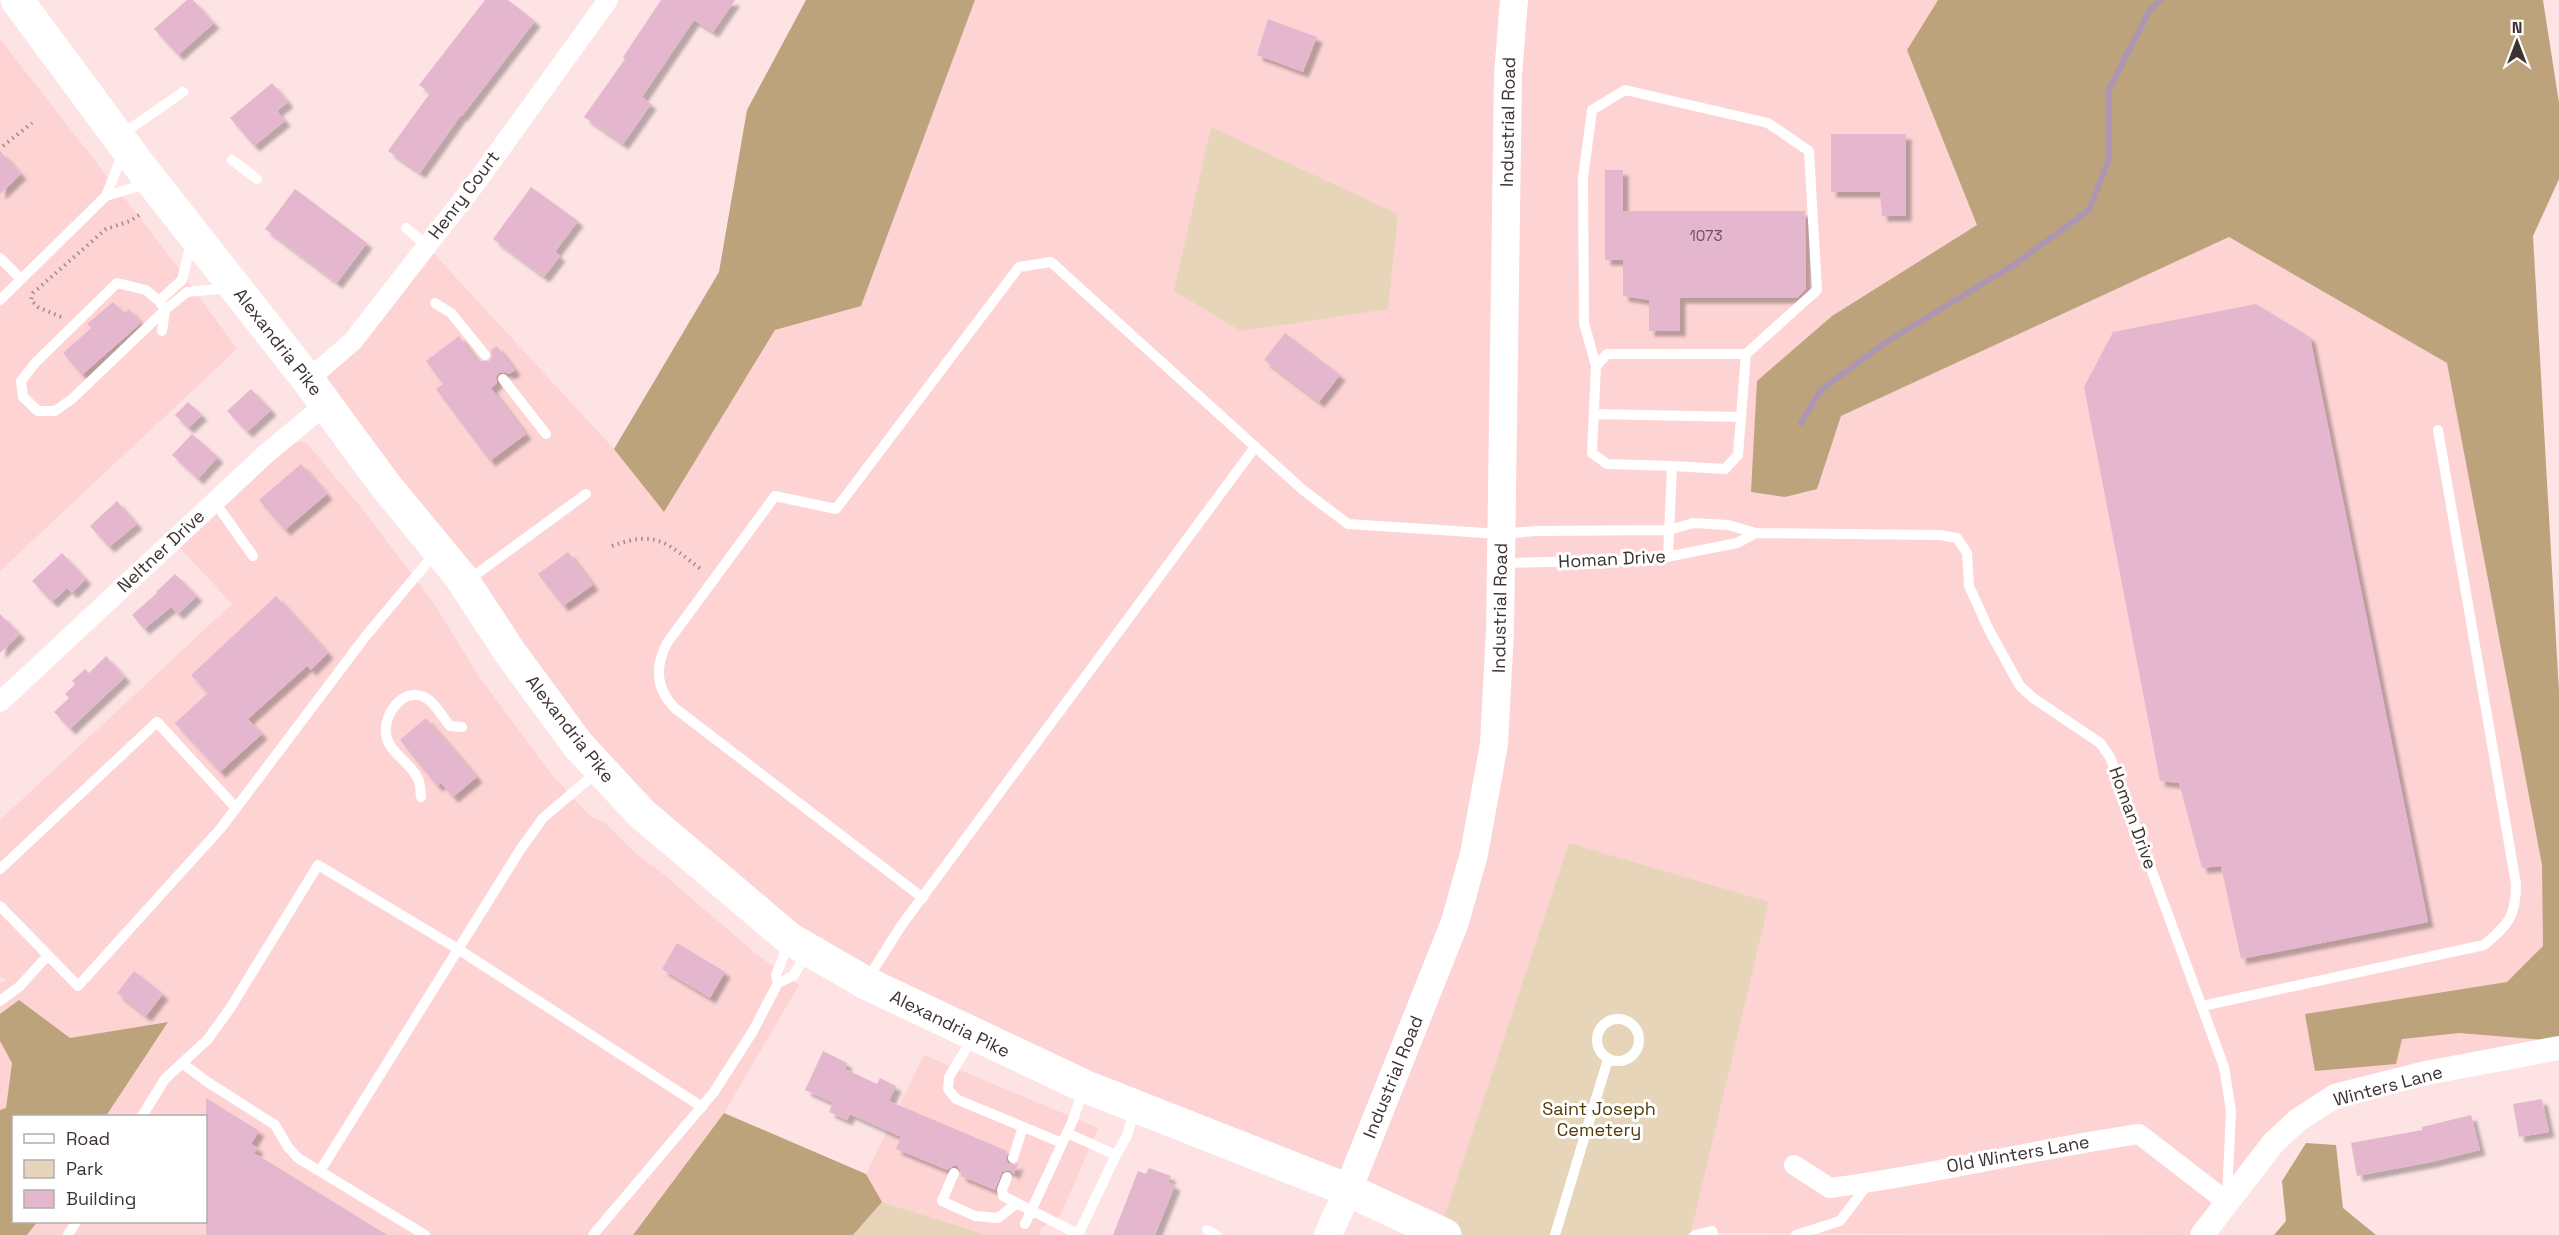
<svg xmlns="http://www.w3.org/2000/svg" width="2559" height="1235" font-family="'Space Grotesk',sans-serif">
	<defs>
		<filter id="shadow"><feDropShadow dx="5.5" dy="5.5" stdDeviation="1.5" flood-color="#0004"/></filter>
	</defs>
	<rect width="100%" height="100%" fill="#fee3e4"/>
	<path fill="#fdd3d4" d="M975,0H1938L1907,50L1977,225L1832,316L1816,489L1841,416L2229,237L2447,363L2542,865L2559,1048L2457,1068L2298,1120L2202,1235L1439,1232L866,983L641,813L308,380L426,245L614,449L664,512L775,330L861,305Z
		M0,39L171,258L237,349L0,571Z
		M305,441L363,510L433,602L478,675L552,775L591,817L604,822L634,852L661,872L755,953L799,985L724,1113L633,1235H27L37,1222H206V1116H106L167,1022L70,1038L19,1001L0,1014V984L7,980L0,977V820L232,604L179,547L288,443Z
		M0,1041L12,1063L6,1108L0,1110Z
		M924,1055L1098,1128L1060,1216L1041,1228L1040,1235H987L882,1202L866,1174Z"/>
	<path fill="#e7d5ba" d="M1211,127L1398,214L1388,309L1241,331L1174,291Z
		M1569,843L1769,902L1691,1232L1687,1235H1445L1439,1232Z
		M882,1202L987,1235H853Z"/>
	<path fill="#bca37c" d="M806,0H975L861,306L775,330L664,512L614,449L719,272L747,110Z
		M1938,0H2543L2559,103V179L2533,236L2559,692V1041L2459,1033L2402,1039L2396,1064L2315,1071L2305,1014L2507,982L2543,946L2542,865L2447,363L2229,237L1841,416L1817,489L1785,497L1751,492L1757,381L1832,316L1977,225L1907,50Z
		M19,1000L70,1038L168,1022L106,1116H14V1222H37L27,1235H0V1110L6,1108L12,1063L0,1041V1014Z
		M724,1113L866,1174L882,1202L853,1235H633Z
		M2306,1143L2336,1145L2343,1208L2376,1235H2274L2286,1221L2282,1181Z"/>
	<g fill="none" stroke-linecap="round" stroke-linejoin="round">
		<path stroke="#ad96b1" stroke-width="6" d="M1801,423L1821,390L1883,344L2015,264L2089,210L2109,159V89L2150,10L2160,0"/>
	</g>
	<path fill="#e5b7cf" filter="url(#shadow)" d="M187,0H193L214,23L178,55L154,29Z
		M485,0H508L535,21L462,116L461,115L420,173L388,151L430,93L419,85Z
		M661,0H735L713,32L694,20L642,97L651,104L623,144L584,117L625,59L623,57Z
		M1268,19L1317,37L1303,72L1257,55Z
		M272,83L288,102L277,111L285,121L254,146L230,118Z
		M1831,134H1906V216H1882L1880,192H1831Z
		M0,151L21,174L0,194Z
		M1605,170H1623V211H1805L1806,289L1797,298H1680V331H1649V300L1623,296V260H1605Z
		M531,187L578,221L555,252L560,256L544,277L493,239Z
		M295,189L367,243L337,283L265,229Z
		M113,302L124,314L129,309L141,323L82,375L63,353L91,328L87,324Z
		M2256,304L2310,337L2428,922L2241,959L2221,866L2202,868L2179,783L2160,781L2084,387L2113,332Z
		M1285,333L1340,375L1319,402L1264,360Z
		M459,336L477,361H489L492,357L491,350L497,346L515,370L509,374L505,372L499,373L496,377L497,383L491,388L526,434L490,461L436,389L443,384L426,361Z
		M251,389L271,410L247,432L227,411Z
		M188,402L202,415L188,428L175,415Z
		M192,434L218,457L198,479L172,455Z
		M301,464L327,494L285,530L259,500Z
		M117,501L137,524L109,547L90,526Z
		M568,552L593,585L563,606L538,574Z
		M62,553L86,579L72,593L67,588L52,602L32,581Z
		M175,574L197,596L178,614L171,607L144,629L132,615L157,593L156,592Z
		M276,596L328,653L311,670L307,666L248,719L262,734L220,772L175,723L208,693L191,675Z
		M0,614L20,634L0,653Z
		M106,656L125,677L70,729L54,712L69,698L65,694L75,684L72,681L85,669L89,673Z
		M426,718L477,777L453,797L441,783L437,786L400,740Z
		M677,943L725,972L710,998L662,969Z
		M134,971L163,994L146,1016L117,993Z
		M823,1051L847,1063L845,1069L877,1084L880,1078L896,1086L889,1101L1007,1151L1006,1159L1008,1163L1014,1165L1018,1163L1014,1174L1009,1170L1002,1172L995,1190L961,1176V1172L957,1166H953L947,1170L896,1149L901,1137L850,1114L847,1120L829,1112L833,1103L805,1090Z
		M206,1098L259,1131L251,1144L258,1148L254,1153L387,1235H206Z
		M2542,1099L2549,1132L2519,1137L2513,1104Z
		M2471,1115L2480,1150L2431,1162L2357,1176L2351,1143L2422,1130V1127Z
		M1149,1168L1171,1176L1168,1182L1175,1185L1155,1235H1113L1138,1171L1146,1174Z"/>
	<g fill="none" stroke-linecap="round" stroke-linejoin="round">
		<path stroke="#9f8b8c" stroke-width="4" stroke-dasharray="1.5 4.5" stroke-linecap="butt" d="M3,146L32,123
			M61,317L38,307L31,300L33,293L106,229L130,221L142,213
			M612,546C658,529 667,544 702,570"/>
		<path stroke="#fff" stroke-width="10" d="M121,135L183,92
			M232,160L257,179
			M106,196L149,183
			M406,228L426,245
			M0,258L21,279
			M0,300L106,196L123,153
			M159,301L165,310L72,399L55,411H38L23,397L21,381L36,362L117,283L146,290L159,301L182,280L191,243
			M435,303L451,313L485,355
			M162,331L165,310L187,292L230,288
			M1596,366L1584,323L1583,178L1592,110L1625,90L1768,123L1809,151L1817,290L1746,354H1607L1596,366L1592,453L1607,464L1672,466L1668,557
			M503,379L546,434
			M1594,414L1741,417
			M1672,466L1725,469L1738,455L1746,354
			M214,501L253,556
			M1501,563L1651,560L1737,543L1756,533
			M467,581L586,494
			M421,797C420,792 421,784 418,779C411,762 388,753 386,734C383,712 407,683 429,700C437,706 443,718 450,726L462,727
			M0,869L157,722L236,808
			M923,898L676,709C656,690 654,668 667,643L775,496L836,509L1019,267L1051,262L1303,490L1348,524L1501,534L1536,531L1669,530L1693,523L1728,525L1756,533L1940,535L1957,538L1967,553L1969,586L1989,630L2020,686L2033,698L2100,743L2110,757L2224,1067L2231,1111L2227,1196
			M0,906L78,986L221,828L365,637L436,552
			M789,942L776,975L778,983L793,976L808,952
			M867,980L901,926L1255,447
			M0,1001L20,986L48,955
			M2202,1006L2484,945C2508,925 2516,917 2516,884L2438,430
			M1597 1040a21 21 0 1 1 42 0a21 21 0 1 1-42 0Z
			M974,1036L949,1077L948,1089L956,1099L1062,1143
			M182,1063L206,1081L275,1125L288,1147L298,1158L425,1235
			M142,1116L165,1079L208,1039L231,1007L318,865L458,949L702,1107
			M1067,1133L1116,1155L1078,1235
			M1116,1155L1127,1136L1134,1111
			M1013,1158L1023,1127
			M320,1171L520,850L543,818L597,772
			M954,1173L942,1201L975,1216L998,1218L1017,1203
			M1007,1177L1002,1190L1003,1196L1078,1234
			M1025,1224L1073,1120L1083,1090
			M1207,1230L1216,1235
			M68,1235L76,1222
			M593,1235L714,1092L753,1031L778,983
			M1555,1235L1608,1059
			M1695,1235L1712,1231L1713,1235
			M1796,1235L1840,1221L1868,1184"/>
		<path stroke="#fff" stroke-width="20" d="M308,380L353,341L478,180L608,0
			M0,702L267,453L326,404
			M1794,1165L1830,1188C1933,1175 2035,1149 2139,1134L2227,1202"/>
		<path stroke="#fff" stroke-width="24" d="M2202,1235L2274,1142L2298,1120L2335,1096L2426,1073L2559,1048"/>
		<path stroke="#fff" stroke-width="28" d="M1328,1235L1348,1190L1455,922L1474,854L1494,744L1500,630L1508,75L1514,0"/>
		<path stroke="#fff" stroke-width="33" d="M17,0L139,165L308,380L385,485L460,576L509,651L578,745L641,813L790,939L866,983L1084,1086L1348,1190L1445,1235"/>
	</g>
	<g text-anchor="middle" stroke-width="6" stroke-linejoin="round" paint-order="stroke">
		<g font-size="15" fill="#685359">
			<text x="1706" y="241">1073</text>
		</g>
		<g font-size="18" fill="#3e3232" stroke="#fff">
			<text transform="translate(1508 122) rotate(-89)" y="6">Industrial Road</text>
			<text transform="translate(464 195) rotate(-53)" y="6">Henry Court</text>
			<text transform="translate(278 342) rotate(52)" y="6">Alexandria Pike</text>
			<text transform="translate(161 551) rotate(-43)" y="6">Neltner Drive</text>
			<text transform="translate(1612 559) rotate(-3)" y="6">Homan Drive</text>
			<text transform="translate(1500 608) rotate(-89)" y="6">Industrial Road</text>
			<text transform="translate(570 729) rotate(52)" y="6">Alexandria Pike</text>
			<text transform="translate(2133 818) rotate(70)" y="6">Homan Drive</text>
			<text transform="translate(950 1024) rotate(26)" y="6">Alexandria Pike</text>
			<text transform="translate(1393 1077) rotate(-68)" y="6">Industrial Road</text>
			<text transform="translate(2388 1086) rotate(-15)" y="6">Winters Lane</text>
			<text transform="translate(2018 1154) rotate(-10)" y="6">Old Winters Lane</text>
		</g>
		<g font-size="18" fill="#533904" stroke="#fff">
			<text x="1599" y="1115">Saint Joseph<tspan x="1599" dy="21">Cemetery</tspan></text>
		</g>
	</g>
	<rect x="12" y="1115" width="195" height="108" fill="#ffffff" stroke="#b2adad" stroke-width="1.5"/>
	<rect x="24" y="1134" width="30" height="9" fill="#ffffff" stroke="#b2adad" stroke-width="1.5"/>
	<text x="66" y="1145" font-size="18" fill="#3e3232">Road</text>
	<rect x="24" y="1160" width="30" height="18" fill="#e7d5ba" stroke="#b2adad" stroke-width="1.5"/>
	<text x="66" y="1175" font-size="18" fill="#3e3232">Park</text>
	<rect x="24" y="1190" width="30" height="18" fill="#e5b7cf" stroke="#b2adad" stroke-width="1.5"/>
	<text x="66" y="1205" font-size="18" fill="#3e3232">Building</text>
	<g transform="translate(2517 42)" stroke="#ffffff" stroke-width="4.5" paint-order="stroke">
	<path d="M0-4.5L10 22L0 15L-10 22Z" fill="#3e3232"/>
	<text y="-9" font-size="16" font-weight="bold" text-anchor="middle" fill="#3e3232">N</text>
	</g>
</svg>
